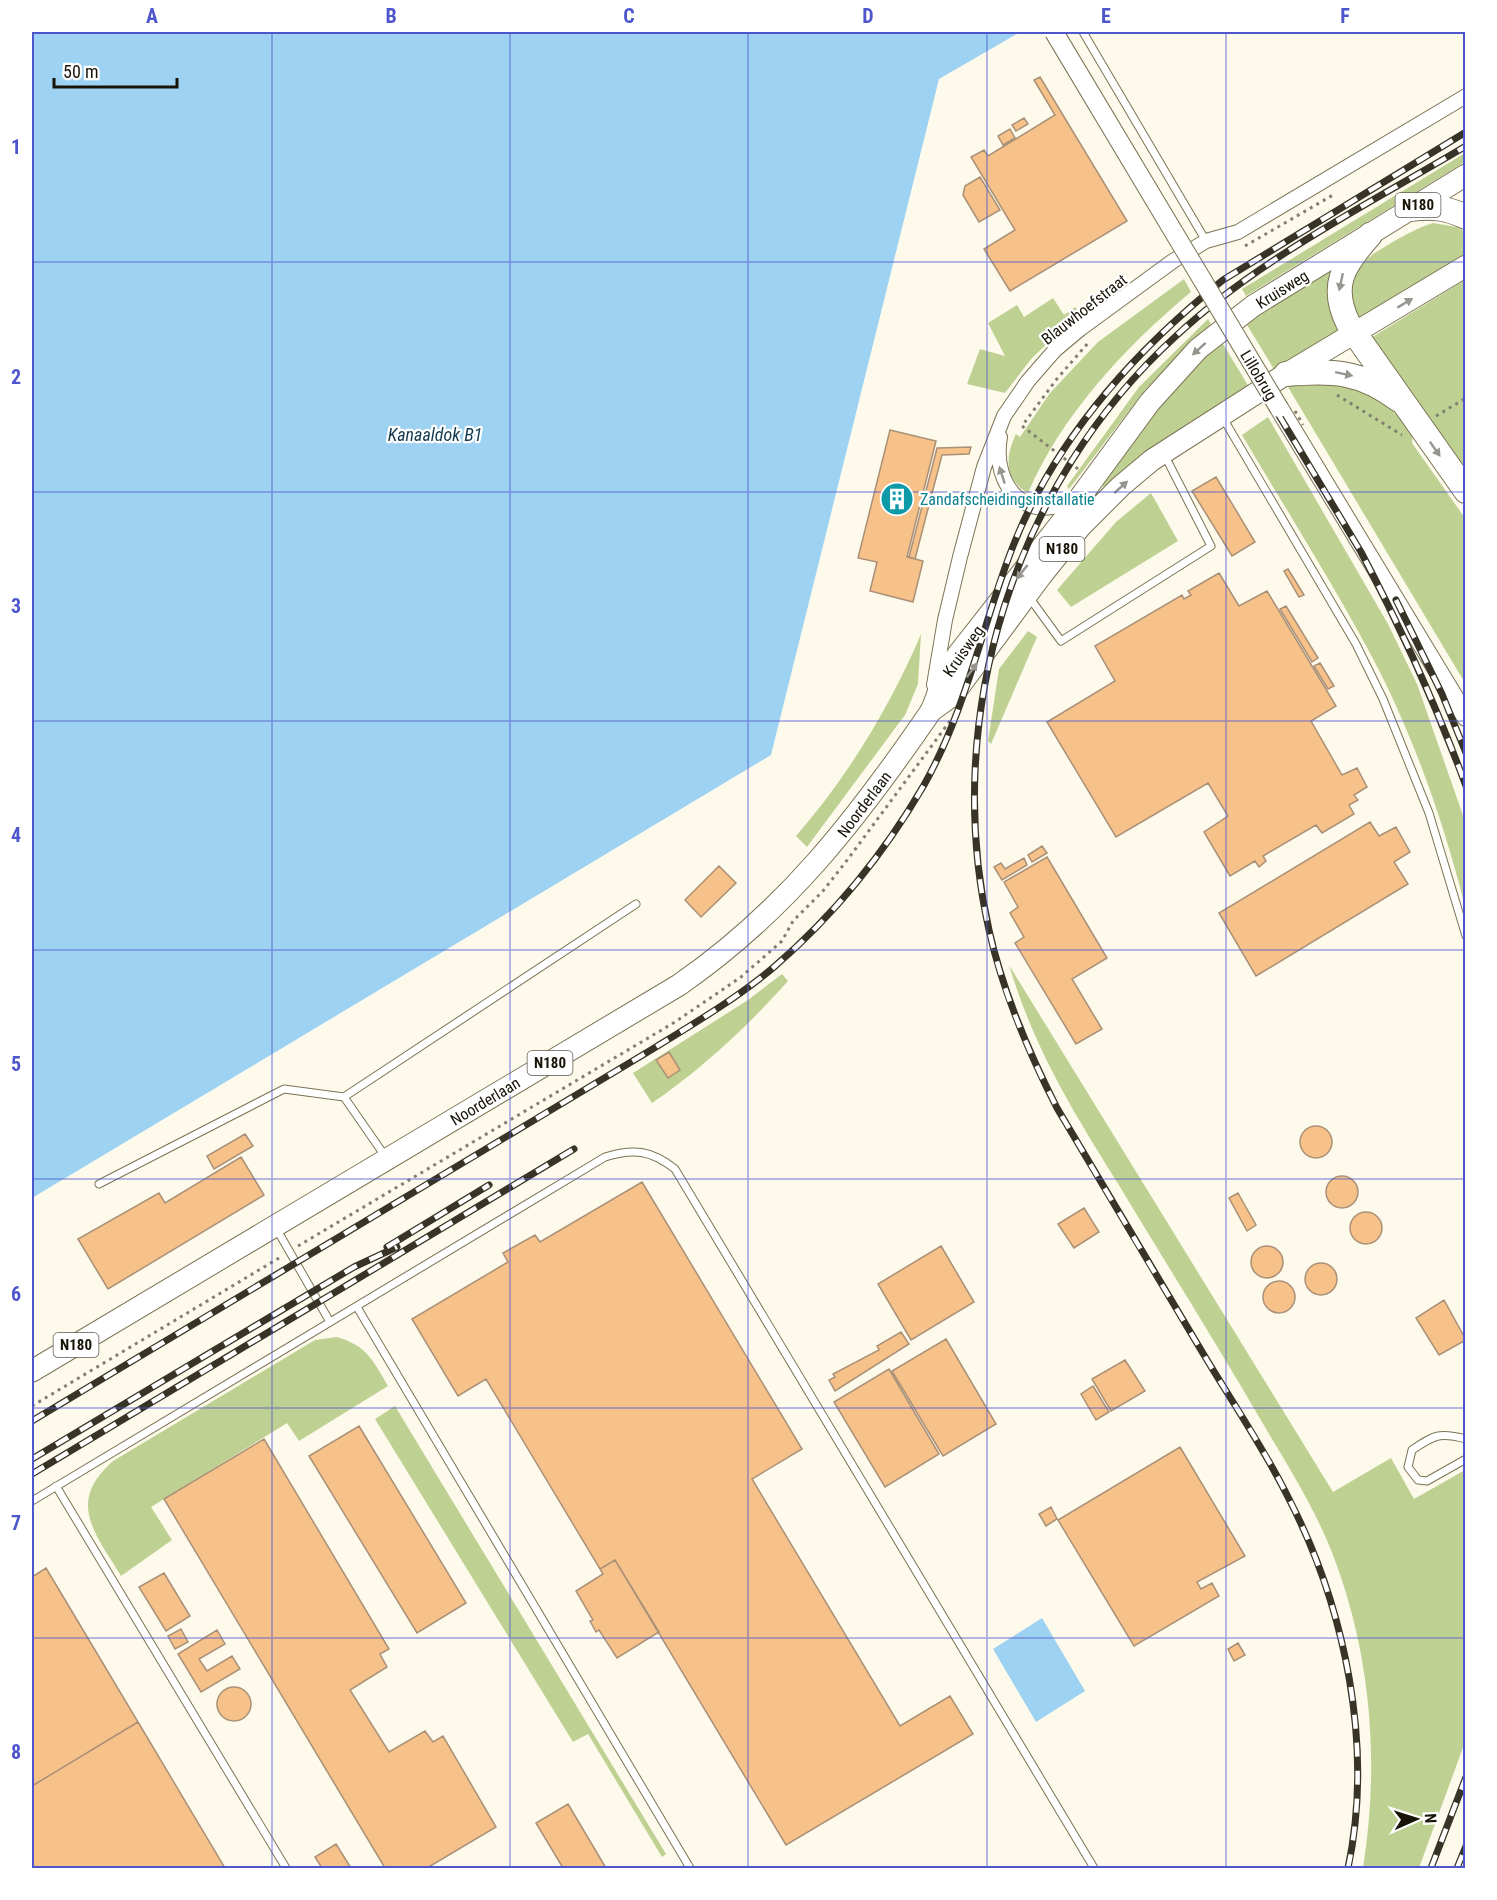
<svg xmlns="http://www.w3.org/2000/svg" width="1497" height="1900" font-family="'Roboto Condensed',sans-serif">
	<rect width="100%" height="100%" fill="#fdfaec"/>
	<path fill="#bfd192" d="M1465,153V162L1246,296L1242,289Z
		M1433,223L1457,227L1465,232V254L1357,320C1344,277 1353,265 1391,243C1405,235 1417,228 1433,223Z
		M1331,267L1327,295L1338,331L1275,371L1244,320Z
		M1184,279L1191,292C1126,346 1062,414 1028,493C1004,479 1005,457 1016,434L1020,437L1050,393L1098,342Z
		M1465,280V475L1369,339Z
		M1053,298L1064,315L1075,307L1080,313L1032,358L1005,393L967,384L980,349L1005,356L988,323L1017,305L1024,317Z
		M1208,319L1211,324L1145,390L1069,489L1067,486L1139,387Z
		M1220,339L1249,387C1196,416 1149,448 1104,487L1099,483L1130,440Z
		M1314,379C1365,391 1381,390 1413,435L1412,443L1465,518V683L1288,387L1302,380Z
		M1268,417L1388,624L1417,684L1465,821V906C1443,820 1413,734 1371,655C1331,580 1285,508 1242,435Z
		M1151,493L1178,541L1071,607L1057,590L1116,522Z
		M1028,631L1037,637L991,744L988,741L999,669Z
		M921,634L918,684L905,715L807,847L796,836C848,776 890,707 921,634Z
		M1009,965L1333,1492L1391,1458L1414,1499L1465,1470V1742L1419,1868H1363C1380,1761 1371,1651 1331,1550C1313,1505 1286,1463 1262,1422C1216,1343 1167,1265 1120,1187C1073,1111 1035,1051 1009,965Z
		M782,974L788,981C748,1026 702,1069 652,1103L633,1073L748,1000Z
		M337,1337C367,1346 373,1360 388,1386L299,1441L287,1423L151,1507L172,1540L121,1576C95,1533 66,1502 113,1461L315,1340Z
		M395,1406L666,1854L662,1857L588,1734L573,1742L375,1419Z"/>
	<path fill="#9ed2f2" d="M32,32H1020L939,79L771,755L32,1198Z
		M1042,1618L1085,1691L1036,1722L993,1649Z"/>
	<path fill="#f7c18a" stroke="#a99077" stroke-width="1.5" d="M1040,77L1127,221L1010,291L984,249L1015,230L971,157L984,150L988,156L1055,115L1034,80Z
		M1024,118L1028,124L1016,131L1012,125Z
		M1010,129L1015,138L1003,145L998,136Z
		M980,177L1000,210L979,222L963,195L965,186Z
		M890,430L936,441L907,557L923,561L913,602L870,591L877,562L858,558Z
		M971,447L969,454L942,455L915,559L909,557L937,448Z
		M1216,477L1255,542L1232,556L1192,491Z
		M1288,569L1304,595L1299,597L1284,571Z
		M1219,573L1239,606L1267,591L1336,706L1311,721L1342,775L1357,768L1367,787L1354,795L1358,800L1349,805L1354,814L1322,833L1316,825L1263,856L1266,861L1259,867L1255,861L1230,876L1204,832L1228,816L1208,783L1116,837L1047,722L1115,681L1095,646L1182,595L1184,599L1191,595L1188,591Z
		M1286,606L1318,658L1312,662L1280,609Z
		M1320,663L1334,686L1328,689L1314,666Z
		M1370,822L1379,836L1396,827L1410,852L1394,862L1408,884L1256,976L1219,913Z
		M1042,846L1047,853L1032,862L1028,855Z
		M1047,857L1107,958L1072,979L1102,1029L1076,1044L1015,943L1024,937L1010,913L1018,907L1004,882Z
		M1024,858L1027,865L1002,880L994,867L1001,863L1005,869Z
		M719,866L736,883L701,917L685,900Z
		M669,1052L680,1070L668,1078L656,1060Z
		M1300 1142a16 16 0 1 1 32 0a16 16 0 1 1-32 0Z
		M245,1134L253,1146L214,1169L207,1156Z
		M241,1157L264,1195L108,1289L78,1239L159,1193L165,1203Z
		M1326 1192a16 16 0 1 1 32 0a16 16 0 1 1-32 0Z
		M642,1182L802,1449L752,1479L900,1726L950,1696L973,1734L786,1845L615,1560L600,1569L486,1379L458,1396L412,1319L508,1262L503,1253L535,1235L540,1242Z
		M1238,1193L1256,1225L1247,1231L1229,1198Z
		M1084,1208L1099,1232L1074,1248L1058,1224Z
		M1350 1228a16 16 0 1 1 32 0a16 16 0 1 1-32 0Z
		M1251 1262a16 16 0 1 1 32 0a16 16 0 1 1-32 0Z
		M941,1246L974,1302L911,1340L878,1284Z
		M1305 1279a16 16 0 1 1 32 0a16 16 0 1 1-32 0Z
		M1263 1297a16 16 0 1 1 32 0a16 16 0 1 1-32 0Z
		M1444,1300L1466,1340L1439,1355L1416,1318Z
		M901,1332L909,1344L835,1391L829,1380L835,1377L833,1374L879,1350L877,1346Z
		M946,1339L996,1424L943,1456L892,1371Z
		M1125,1360L1145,1391L1111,1411L1092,1379Z
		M889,1369L939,1454L885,1487L834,1402Z
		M1093,1386L1109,1412L1096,1420L1081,1394Z
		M359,1426L466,1603L417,1633L309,1456Z
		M264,1439L389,1649L380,1654L387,1667L350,1690L389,1752L425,1731L433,1742L443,1736L496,1827L427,1868H385L164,1499Z
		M1180,1447L1245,1556L1197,1582L1201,1589L1212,1583L1219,1596L1134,1646L1058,1520Z
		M1051,1507L1057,1519L1046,1526L1039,1514Z
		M615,1560L659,1632L617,1658L599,1630L596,1632L590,1621L593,1620L576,1591L603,1574L600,1569Z
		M46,1568L138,1722L32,1786V1577Z
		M164,1573L190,1616L166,1631L139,1587Z
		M181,1629L188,1642L175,1649L168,1636Z
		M217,1630L225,1644L199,1659L207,1671L232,1656L240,1669L201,1692L178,1654Z
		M1238,1643L1245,1655L1234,1661L1228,1649Z
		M217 1704a17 17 0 1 1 34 0a17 17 0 1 1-34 0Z
		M138,1722L225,1868H32V1786Z
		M568,1804L606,1868H563L536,1823Z
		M336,1844L351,1868H322L315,1857Z"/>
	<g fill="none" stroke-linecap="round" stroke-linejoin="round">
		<defs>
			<path id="lane" d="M1083,32L1206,241
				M1223,418L1356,644L1383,699L1429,813L1466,936
				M1029,597L1061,641L1211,546L1165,456
				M385,1156L344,1097L636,904
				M99,1184L284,1089L344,1097
				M276,1228L330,1322
				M357,1307L690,1868
				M1466,1439C1439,1432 1434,1435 1412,1450L1408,1467L1418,1480L1427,1481L1466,1459
				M56,1486L286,1868
				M32,1501L605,1157C633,1148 651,1150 675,1169L1094,1868"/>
			<path id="street" d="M1000,437C991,487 1029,528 1077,497
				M934,685L945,620L960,557L984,467L1004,416L1028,381L1055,350L1080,329L1173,261L1206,241L1238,232L1466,96"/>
			<path id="secondary" d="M1279,408L1466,717"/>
			<path id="primary" d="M931,711L953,695L1041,576L1081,526L1121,486L1152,460L1286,374L1466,266
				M32,1371L679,985C786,911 856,820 929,714C937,702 939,685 946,672C949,665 955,659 959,653L1064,519L1150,402L1198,349L1253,306L1466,175"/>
			<path id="highway" d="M1411,209C1432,206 1447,208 1466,217
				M1370,235C1343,265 1329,286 1349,325L1466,491
				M1286,374C1332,370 1361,371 1399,400"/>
		</defs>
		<use href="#lane" stroke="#7b7354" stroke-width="9"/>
		<use href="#street" stroke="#7b7354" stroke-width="16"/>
		<use href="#secondary" stroke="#7b7354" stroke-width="20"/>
		<use href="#primary" stroke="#7b7354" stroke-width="23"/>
		<use href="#highway" stroke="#7b7354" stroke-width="26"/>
		<path stroke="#838073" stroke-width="3" stroke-dasharray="3 4.5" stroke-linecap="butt" d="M1245,246L1333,195
			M1337,395L1402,435
			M1436,416L1466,398
			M1078,469L1022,426L1056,380L1088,343
			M298,1246L675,1022L741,977L782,941L793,921L823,891L848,859L950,721
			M32,1406L279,1258"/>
		<use href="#lane" stroke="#fff" stroke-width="7"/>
		<use href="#street" stroke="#fff" stroke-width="14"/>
		<use href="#secondary" stroke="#fff" stroke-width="18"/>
		<use href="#primary" stroke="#fff" stroke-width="21"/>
		<use href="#highway" stroke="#fff" stroke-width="24"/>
		<defs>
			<path id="rail" d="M1049,32L1361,552C1401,628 1436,705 1466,786
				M1396,600L1442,694L1466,753
				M387,1247L489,1185
				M32,1421L651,1050C693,1024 736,999 774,967C834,915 884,854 924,785C965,712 981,631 1010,554C1051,444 1133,352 1223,280L1466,132
				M32,1459L354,1267L397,1247
				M32,1474L574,1149
				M1348,1868C1374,1746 1345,1608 1289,1499C1264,1448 1230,1399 1201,1350C1153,1270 1105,1189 1057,1108C1028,1051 1003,993 989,930C941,717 1014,483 1176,336C1260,258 1367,205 1466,146
				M1431,1868L1466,1777
				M1457,1868L1466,1846"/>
		</defs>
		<use href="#rail" stroke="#373327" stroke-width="7"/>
		<use href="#rail" stroke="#fff" stroke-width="4.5" stroke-dasharray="14" stroke-linecap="butt"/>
		<defs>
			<path id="secondary-bridge" d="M1054,32L1279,408"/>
		</defs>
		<use href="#secondary-bridge" stroke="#7b7354" stroke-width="20" stroke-linecap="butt"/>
		<path stroke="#838073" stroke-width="3" stroke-dasharray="3 4.5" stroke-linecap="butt" d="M1295,411L1303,425"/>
		<use href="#secondary-bridge" stroke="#fff" stroke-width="18"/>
	</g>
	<defs><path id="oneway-solid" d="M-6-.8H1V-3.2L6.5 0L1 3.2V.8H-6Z" transform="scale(1.5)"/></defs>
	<g fill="#97958f">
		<use href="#oneway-solid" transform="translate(1341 282) rotate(102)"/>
		<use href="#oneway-solid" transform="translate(1405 303) rotate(-31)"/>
		<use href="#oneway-solid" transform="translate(1199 349) rotate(138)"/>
		<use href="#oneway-solid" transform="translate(1344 374) rotate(12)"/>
		<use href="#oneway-solid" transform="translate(1435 449) rotate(55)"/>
		<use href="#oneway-solid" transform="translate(1002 475) rotate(-108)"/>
		<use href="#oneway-solid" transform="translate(1121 487) rotate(-42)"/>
		<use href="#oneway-solid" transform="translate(1022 572) rotate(128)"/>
		<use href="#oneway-solid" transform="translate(972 670) rotate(-54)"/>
	</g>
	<path fill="none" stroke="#4d56cc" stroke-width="1.5" stroke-opacity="0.55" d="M272,32V1868M510,32V1868M748,32V1868M987,32V1868M1226,32V1868M32,262H1466M32,492H1466M32,721H1466M32,950H1466M32,1179H1466M32,1408H1466M32,1638H1466"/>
	<defs>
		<symbol id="building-disc" viewBox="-11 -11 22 22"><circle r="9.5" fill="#0f9aa8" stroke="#fff"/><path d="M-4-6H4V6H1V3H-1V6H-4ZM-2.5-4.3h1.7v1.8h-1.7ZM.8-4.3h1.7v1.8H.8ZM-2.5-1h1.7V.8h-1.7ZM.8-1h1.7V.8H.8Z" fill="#fff"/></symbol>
	</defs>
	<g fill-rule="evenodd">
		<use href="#building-disc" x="878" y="480" width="38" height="38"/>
	</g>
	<g text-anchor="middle" stroke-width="4.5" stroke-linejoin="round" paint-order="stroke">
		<g fill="#fff" stroke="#5d5a51" stroke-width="1.5">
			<rect x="1395.5" y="193" width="45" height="24" rx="4.5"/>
			<rect x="1039.5" y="537" width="45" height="24" rx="4.5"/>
			<rect x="527.5" y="1051" width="45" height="24" rx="4.5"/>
			<rect x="53.5" y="1333" width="45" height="24" rx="4.5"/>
		</g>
		<g font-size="15" font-weight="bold" fill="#171307">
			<text x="1418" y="210">N180</text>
			<text x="1062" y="554">N180</text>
			<text x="550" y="1068">N180</text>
			<text x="76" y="1350">N180</text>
		</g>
		<g font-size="16" fill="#171307" stroke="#fff">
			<text transform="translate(1282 289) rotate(-32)" y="6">Kruisweg</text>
			<text transform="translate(1084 309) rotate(-38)" y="6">Blauwhoefstraat</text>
			<text transform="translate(1259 375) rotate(59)" y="6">Lillobrug</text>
			<text transform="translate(963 651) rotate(-55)" y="6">Kruisweg</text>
			<text transform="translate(864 804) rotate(-53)" y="6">Noorderlaan</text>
			<text transform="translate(485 1101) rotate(-31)" y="6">Noorderlaan</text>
		</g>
		<g font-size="16" fill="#0d838f" stroke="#fff" text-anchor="start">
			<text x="920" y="505">Zandafscheidingsinstallatie</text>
		</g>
		<g font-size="18" font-style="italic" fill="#123b51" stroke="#fff">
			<text x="435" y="441">Kanaaldok B1</text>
		</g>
	</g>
	<rect width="1497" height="1900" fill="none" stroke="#ffffff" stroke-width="66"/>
	<g transform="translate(1416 1819) rotate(87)" stroke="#ffffff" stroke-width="4.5" paint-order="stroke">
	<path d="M0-4.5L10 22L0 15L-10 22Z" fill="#171307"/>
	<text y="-9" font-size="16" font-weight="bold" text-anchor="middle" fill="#171307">N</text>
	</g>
	<path d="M54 78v9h123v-9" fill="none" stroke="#171307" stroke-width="3"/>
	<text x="63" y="78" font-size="18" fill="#171307" stroke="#ffffff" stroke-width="4.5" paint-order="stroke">50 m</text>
	<rect x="33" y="33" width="1431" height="1834" fill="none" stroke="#4d56cc" stroke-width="2"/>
	<g font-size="20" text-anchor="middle" font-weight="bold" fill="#4d56cc">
		<text x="152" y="23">A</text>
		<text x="391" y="23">B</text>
		<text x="629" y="23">C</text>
		<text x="868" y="23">D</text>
		<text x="1106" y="23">E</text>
		<text x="1345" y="23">F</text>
		<text x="16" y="154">1</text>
		<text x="16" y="384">2</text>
		<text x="16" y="613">3</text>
		<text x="16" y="842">4</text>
		<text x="16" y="1071">5</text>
		<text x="16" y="1301">6</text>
		<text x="16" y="1530">7</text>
		<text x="16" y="1759">8</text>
	</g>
</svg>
